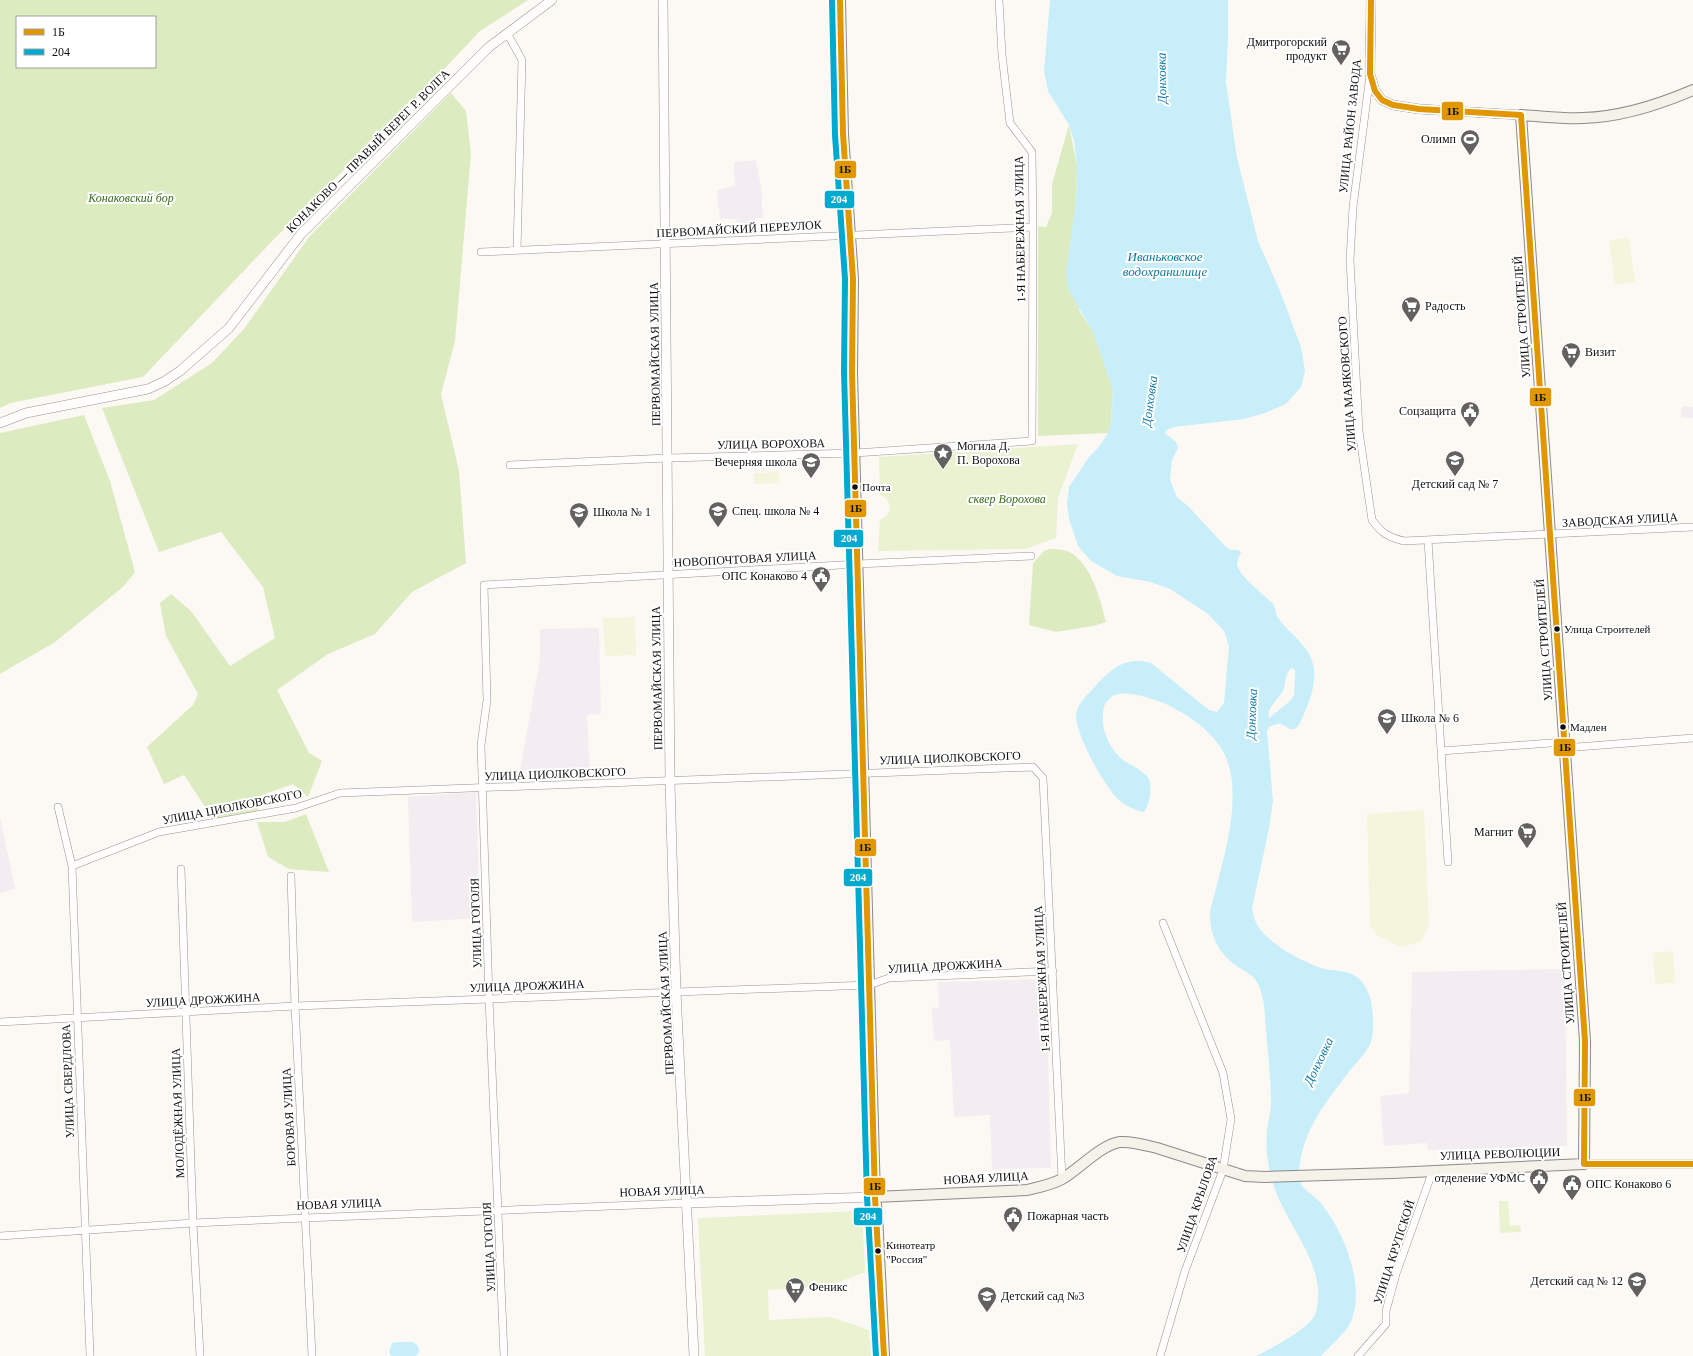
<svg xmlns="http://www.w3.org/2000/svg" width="1693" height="1356" font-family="'Times New Roman',serif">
	<rect width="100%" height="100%" fill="#fcf9f4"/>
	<path fill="#f3edf1" d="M756,160L761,187L763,218H755V221L746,224L737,222L736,219H720L717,190L735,186L734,162Z
		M1682,406L1693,407V418L1681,417Z
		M599,628L601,714L587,715L590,770L520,771L540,659V629Z
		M476,792L480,918L412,922L408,797Z
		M0,817L15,889L0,893Z
		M1565,969L1567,1146L1428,1150L1427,1143L1384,1146L1380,1096L1409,1093L1412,972Z
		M1046,979L1051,1168L992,1169L990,1115L954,1117L950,1040L934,1041L932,1008L939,1007L938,982Z"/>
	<path fill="#eaf2d2" d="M1078,444L1058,498L1056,538L1025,549L878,551L880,520C893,515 893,500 880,495L879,457Z
		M1499,1201H1508L1510,1226L1520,1225L1521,1232L1500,1233Z
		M862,1211L865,1272L829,1286L768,1290L769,1320L831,1317L869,1330L871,1356H705L698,1218Z"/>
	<path fill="#dcebc0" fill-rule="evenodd" d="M0,0H528L480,31L414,101L273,240L143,377L10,403L0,408ZM17,17H155V67H17Z
		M451,93L466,111L471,154L455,341L441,394L459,471L466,563L412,592L375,634L328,654L277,690L309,753L322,761L308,797L293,784L262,795L257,813L213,819L184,775L164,784L147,747L193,705L198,694L166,636L160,603L171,594L191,611L230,666L275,638L263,587L221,532L159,552L102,408L154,400L212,363L244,329L309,237Z
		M1069,125L1077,166L1076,201L1073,230L1079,310L1093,332L1113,389L1111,424L1108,433L1038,436V226L1046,227L1052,213V184Z
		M84,415L110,481L135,572L123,587L55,642L0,674V433Z
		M1050,549C1054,549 1059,549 1063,550C1090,556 1100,599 1106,622L1093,626L1056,632L1029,625L1033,563L1044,551Z
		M306,814L329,872L289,869L268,857L257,822H285Z"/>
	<path fill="#f3f6dc" d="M1629,238L1635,282L1615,285L1609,241Z
		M779,472L780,483L754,484V473Z
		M635,617L636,655L605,656L603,618Z
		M1424,810L1429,924L1421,942L1401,947L1378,936L1370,925L1367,814Z
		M1673,951L1675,983L1655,984L1653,953Z"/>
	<path fill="#c8eff9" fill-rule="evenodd" d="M1050,0H1228V40L1226,82L1237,158L1258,241L1280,291L1301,347L1305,371L1301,387L1286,404L1265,413L1244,419L1174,427L1167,430L1165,433L1176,442L1178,448L1172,460L1170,480L1177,497L1188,506L1226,547L1231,550H1238L1241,552C1240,556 1237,560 1237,564C1238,576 1266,596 1273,604C1276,608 1275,614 1278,618C1286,629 1297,637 1305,648C1324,672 1310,701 1299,725L1295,729H1290C1280,723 1281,722 1269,727L1267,731L1273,801L1269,829L1252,908C1253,912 1253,916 1255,920C1263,942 1304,963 1325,969C1335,971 1348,970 1357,977C1364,982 1367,990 1370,997C1373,1006 1374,1030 1372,1039C1369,1050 1358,1061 1351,1069C1327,1101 1301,1131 1299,1173C1298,1188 1310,1192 1319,1201C1343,1229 1365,1282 1352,1319C1348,1331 1330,1346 1321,1356H1256C1270,1349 1313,1327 1316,1312C1328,1266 1288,1228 1274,1187C1268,1169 1265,1148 1267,1130C1268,1121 1271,1112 1271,1103C1271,1079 1268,1055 1266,1031C1265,1019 1265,1006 1262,995C1256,971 1245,974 1230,961C1215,947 1210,932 1210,912C1220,870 1241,809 1229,766C1225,750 1213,736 1200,725C1187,715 1171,705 1155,700C1143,696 1119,688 1109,699C1103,705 1103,710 1103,718C1102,734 1113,754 1126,762C1133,766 1140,769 1146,775C1154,783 1150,804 1144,812C1135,810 1126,806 1119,800C1105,788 1075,733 1076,715C1077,706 1084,698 1090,692C1108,672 1123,655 1151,663L1209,710L1217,712L1224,703L1226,680L1229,646L1224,631L1208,614L1170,589L1150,582L1117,576L1091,561L1078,546L1069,519L1067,504L1069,487L1089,457L1098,448L1108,433L1111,424L1113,390L1093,332L1068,289L1066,272L1076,201L1077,166L1074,141L1069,125L1048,91L1044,71ZM1292,668L1295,670V673L1294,695L1290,701L1269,718C1266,708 1278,700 1283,691C1286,684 1285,671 1292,668Z
		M397,1342H413L418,1346L419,1351L416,1356H391L389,1352L392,1343Z"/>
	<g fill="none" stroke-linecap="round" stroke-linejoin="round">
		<defs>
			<path id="minor" d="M507,33L522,60L517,250
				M1370,75L1353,207L1350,260L1359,431L1372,520C1382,533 1387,537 1404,541L1693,527
				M481,252L1033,227
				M510,465L668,458L855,453L1032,441L1033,227L1032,152L1010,123L1002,55L999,0
				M1428,540L1448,862
				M1564,748L1693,738
				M1441,751L1564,742
				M58,807L72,866L90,1356
				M72,866L159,832L296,808L340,793L1033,767L1043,778L1062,1179
				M181,869L193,1223L200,1356
				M291,876L295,1006L312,1356
				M0,1022L295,1006L869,985L889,978L1053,971
				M0,1236L193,1223L305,1218L688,1203
				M504,1356L489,998L481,745L487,700L484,585L858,564L1031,556
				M1160,1356L1185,1271L1223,1170L1231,1119L1223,1073L1163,923
				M1358,1356L1386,1324V1311L1396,1274L1433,1170"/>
			<path id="tertiary" d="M663,0L670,782L676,992L694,1356
				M1371,0L1370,74L1375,91L1382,100L1393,105L1419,109L1521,115
				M0,423L26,413L148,389L165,381L180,371L229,328L301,234L489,47L552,0
				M1584,1164H1693
				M688,1203L875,1197"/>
			<path id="secondary" d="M840,0L843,134L853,279L852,372L875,1197L877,1213L884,1356
				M875,1197L1027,1190C1039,1187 1051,1185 1062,1179C1078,1170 1102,1144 1120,1142C1132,1141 1145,1145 1157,1148L1245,1176L1265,1177L1392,1173L1584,1164L1585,1041L1521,115C1541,116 1562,119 1583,118C1621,117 1658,105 1693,90"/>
		</defs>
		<use href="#minor" stroke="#969492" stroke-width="8"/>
		<use href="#tertiary" stroke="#969492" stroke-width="10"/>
		<use href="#secondary" stroke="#8c8b89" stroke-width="12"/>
		<use href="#minor" stroke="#fffefd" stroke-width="7"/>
		<use href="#tertiary" stroke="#fffefd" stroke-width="9"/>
		<use href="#secondary" stroke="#f5f2ea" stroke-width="10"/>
		<defs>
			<path id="bus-1" d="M840,0L843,134L853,279L852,372L875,1197L884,1356
				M1371,0L1370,74L1375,91L1382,100L1393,105L1419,109L1521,115L1585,1041L1584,1164H1693"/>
			<path id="bus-2" d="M832,0L835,135L845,279L844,372L867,1197L876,1356"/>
		</defs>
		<use href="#bus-1" stroke="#fff" stroke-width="9"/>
		<use href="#bus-2" stroke="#fff" stroke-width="9"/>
		<use href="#bus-1" stroke="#e09702" stroke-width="6"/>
		<use href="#bus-2" stroke="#00a9ce" stroke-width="6"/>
	</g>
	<defs>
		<symbol id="supermarket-pin" viewBox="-11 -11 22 30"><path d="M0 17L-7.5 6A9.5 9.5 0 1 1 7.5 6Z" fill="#62615f" stroke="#fff"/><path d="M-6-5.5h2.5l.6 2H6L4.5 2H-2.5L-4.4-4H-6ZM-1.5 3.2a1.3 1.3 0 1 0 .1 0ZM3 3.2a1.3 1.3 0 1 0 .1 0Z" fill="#fff"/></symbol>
		<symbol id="stadium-pin" viewBox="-11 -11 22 30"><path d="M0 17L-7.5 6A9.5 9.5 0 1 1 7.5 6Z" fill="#62615f" stroke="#fff"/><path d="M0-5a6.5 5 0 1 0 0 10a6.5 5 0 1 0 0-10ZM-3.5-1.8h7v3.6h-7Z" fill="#fff"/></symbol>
		<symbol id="civic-pin" viewBox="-11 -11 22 30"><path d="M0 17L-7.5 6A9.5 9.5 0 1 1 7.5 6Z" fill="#62615f" stroke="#fff"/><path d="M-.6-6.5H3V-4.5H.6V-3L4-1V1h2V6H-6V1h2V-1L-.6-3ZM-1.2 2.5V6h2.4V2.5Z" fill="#fff"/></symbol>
		<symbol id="sight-pin" viewBox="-11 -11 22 30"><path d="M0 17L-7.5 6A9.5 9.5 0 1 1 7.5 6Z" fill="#62615f" stroke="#fff"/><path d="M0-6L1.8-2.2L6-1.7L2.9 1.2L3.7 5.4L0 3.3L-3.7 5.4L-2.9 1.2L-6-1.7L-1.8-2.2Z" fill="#fff"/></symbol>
		<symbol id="school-pin" viewBox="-11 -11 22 30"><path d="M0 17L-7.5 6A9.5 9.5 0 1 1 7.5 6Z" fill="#62615f" stroke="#fff"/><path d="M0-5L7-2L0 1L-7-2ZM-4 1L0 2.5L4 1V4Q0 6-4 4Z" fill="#fff"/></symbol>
	</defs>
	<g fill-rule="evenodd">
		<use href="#supermarket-pin" x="1330" y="38" width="22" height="30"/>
		<use href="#stadium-pin" x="1459" y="128" width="22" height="30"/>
		<use href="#supermarket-pin" x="1400" y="295" width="22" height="30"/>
		<use href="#supermarket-pin" x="1560" y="341" width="22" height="30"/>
		<use href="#civic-pin" x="1459" y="400" width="22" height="30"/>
		<use href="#sight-pin" x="932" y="442" width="22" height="30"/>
		<use href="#school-pin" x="1444" y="449" width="22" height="30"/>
		<use href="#school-pin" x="800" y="451" width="22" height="30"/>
		<use href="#school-pin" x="707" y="500" width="22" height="30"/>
		<use href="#school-pin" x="568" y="501" width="22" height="30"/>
		<use href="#civic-pin" x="810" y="565" width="22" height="30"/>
		<use href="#school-pin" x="1376" y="707" width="22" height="30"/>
		<use href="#supermarket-pin" x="1516" y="821" width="22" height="30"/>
		<use href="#civic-pin" x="1528" y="1167" width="22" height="30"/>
		<use href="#civic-pin" x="1561" y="1173" width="22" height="30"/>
		<use href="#civic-pin" x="1002" y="1205" width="22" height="30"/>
		<use href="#school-pin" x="1626" y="1270" width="22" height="30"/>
		<use href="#supermarket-pin" x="784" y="1276" width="22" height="30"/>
		<use href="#school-pin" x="976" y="1285" width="22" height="30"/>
	</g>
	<g fill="#0f0f0f" stroke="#fff" stroke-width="1.5">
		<circle cx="855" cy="487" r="3.5"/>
		<circle cx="1557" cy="629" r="3.5"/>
		<circle cx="1563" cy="727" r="3.5"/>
		<circle cx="878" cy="1251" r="3.5"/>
	</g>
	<g text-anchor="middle" stroke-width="4" stroke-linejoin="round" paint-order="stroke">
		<g font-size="11" fill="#0f0f0f" stroke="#fff" text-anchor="start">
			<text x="862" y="491">Почта</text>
			<text x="1564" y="633">Улица Строителей</text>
			<text x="1570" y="731">Мадлен</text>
			<text x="886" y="1249">Кинотеатр<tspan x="886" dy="14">"Россия"</tspan></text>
		</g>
		<g font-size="12" fill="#0f0f0f" stroke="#fff" text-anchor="start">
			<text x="1327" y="46" text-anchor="end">Дмитрогорский<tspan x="1327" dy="14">продукт</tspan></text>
			<text x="1456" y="143" text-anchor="end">Олимп</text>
			<text x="1425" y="310">Радость</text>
			<text x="1585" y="356">Визит</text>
			<text x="1456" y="415" text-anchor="end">Соцзащита</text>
			<text x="957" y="450">Могила Д.<tspan x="957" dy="14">П. Ворохова</tspan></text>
			<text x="797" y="466" text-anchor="end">Вечерняя школа</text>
			<text x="1455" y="488" text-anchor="middle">Детский сад № 7</text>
			<text x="732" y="515">Спец. школа № 4</text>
			<text x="593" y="516">Школа № 1</text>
			<text x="807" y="580" text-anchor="end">ОПС Конаково 4</text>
			<text x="1401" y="722">Школа № 6</text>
			<text x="1513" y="836" text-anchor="end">Магнит</text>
			<text x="1525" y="1182" text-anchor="end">отделение УФМС</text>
			<text x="1586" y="1188">ОПС Конаково 6</text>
			<text x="1027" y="1220">Пожарная часть</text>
			<text x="1623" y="1285" text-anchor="end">Детский сад № 12</text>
			<text x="809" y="1291">Феникс</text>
			<text x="1001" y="1300">Детский сад №3</text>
		</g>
		<g font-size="12" fill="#0f0f0f" stroke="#fff">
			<text transform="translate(1350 126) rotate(-84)" y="4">УЛИЦА РАЙОН ЗАВОДА</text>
			<text transform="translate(368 151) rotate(-45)" y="4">КОНАКОВО — ПРАВЫЙ БЕРЕГ Р. ВОЛГА</text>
			<text transform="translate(739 229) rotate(-3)" y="4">ПЕРВОМАЙСКИЙ ПЕРЕУЛОК</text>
			<text transform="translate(1020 229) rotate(-91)" y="4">1-Я НАБЕРЕЖНАЯ УЛИЦА</text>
			<text transform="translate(1522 317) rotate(-94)" y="4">УЛИЦА СТРОИТЕЛЕЙ</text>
			<text transform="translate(655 354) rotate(-91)" y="4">ПЕРВОМАЙСКАЯ УЛИЦА</text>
			<text transform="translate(1347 384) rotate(-94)" y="4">УЛИЦА МАЯКОВСКОГО</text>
			<text transform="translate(771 444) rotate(-1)" y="4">УЛИЦА ВОРОХОВА</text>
			<text transform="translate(1620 520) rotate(-3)" y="4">ЗАВОДСКАЯ УЛИЦА</text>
			<text transform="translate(745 559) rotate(-3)" y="4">НОВОПОЧТОВАЯ УЛИЦА</text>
			<text transform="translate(1544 640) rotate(-94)" y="4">УЛИЦА СТРОИТЕЛЕЙ</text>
			<text transform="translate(657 678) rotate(-91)" y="4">ПЕРВОМАЙСКАЯ УЛИЦА</text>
			<text transform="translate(950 758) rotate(-2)" y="4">УЛИЦА ЦИОЛКОВСКОГО</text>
			<text transform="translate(555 774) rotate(-2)" y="4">УЛИЦА ЦИОЛКОВСКОГО</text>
			<text transform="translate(232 807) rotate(-11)" y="4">УЛИЦА ЦИОЛКОВСКОГО</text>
			<text transform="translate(476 923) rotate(-92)" y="4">УЛИЦА ГОГОЛЯ</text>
			<text transform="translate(1566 963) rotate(-94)" y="4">УЛИЦА СТРОИТЕЛЕЙ</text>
			<text transform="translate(945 966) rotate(-3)" y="4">УЛИЦА ДРОЖЖИНА</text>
			<text transform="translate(1042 979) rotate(-93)" y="4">1-Я НАБЕРЕЖНАЯ УЛИЦА</text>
			<text transform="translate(527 986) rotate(-2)" y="4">УЛИЦА ДРОЖЖИНА</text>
			<text transform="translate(203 1000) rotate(-3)" y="4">УЛИЦА ДРОЖЖИНА</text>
			<text transform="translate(666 1003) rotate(-93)" y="4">ПЕРВОМАЙСКАЯ УЛИЦА</text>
			<text transform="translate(68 1081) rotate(-92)" y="4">УЛИЦА СВЕРДЛОВА</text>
			<text transform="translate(178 1113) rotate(-92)" y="4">МОЛОДЁЖНАЯ УЛИЦА</text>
			<text transform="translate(289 1117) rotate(-93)" y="4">БОРОВАЯ УЛИЦА</text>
			<text transform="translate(1500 1154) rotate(-2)" y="4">УЛИЦА РЕВОЛЮЦИИ</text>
			<text transform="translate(986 1178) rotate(-3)" y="4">НОВАЯ УЛИЦА</text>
			<text transform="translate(662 1191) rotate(-2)" y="4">НОВАЯ УЛИЦА</text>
			<text transform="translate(339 1204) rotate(-2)" y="4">НОВАЯ УЛИЦА</text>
			<text transform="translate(1197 1204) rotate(-71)" y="4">УЛИЦА КРЫЛОВА</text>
			<text transform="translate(489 1247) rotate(-93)" y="4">УЛИЦА ГОГОЛЯ</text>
			<text transform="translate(1394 1252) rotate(-72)" y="4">УЛИЦА КРУПСКОЙ</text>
		</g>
		<g font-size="12" font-style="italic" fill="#386c19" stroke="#fff">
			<text x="131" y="202">Конаковский бор</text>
			<text x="1007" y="503">сквер Ворохова</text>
		</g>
		<g font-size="13" font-style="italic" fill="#0e7aa3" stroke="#fff">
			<text transform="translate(1161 78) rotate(-91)" y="5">Донховка</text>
			<text x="1165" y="261">Иваньковское<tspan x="1165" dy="15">водохранилище</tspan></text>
			<text transform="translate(1149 401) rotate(-82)" y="5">Донховка</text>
			<text transform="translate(1251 714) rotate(-88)" y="5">Донховка</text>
			<text transform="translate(1318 1061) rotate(-64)" y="5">Донховка</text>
		</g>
	</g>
	<g stroke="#fff" stroke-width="1.5">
		<rect x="1441" y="101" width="23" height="20" rx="4" fill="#e09702"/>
		<rect x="834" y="160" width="23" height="19" rx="4" fill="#e09702"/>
		<rect x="824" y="190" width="31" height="19" rx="4" fill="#00a9ce"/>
		<rect x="1529" y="387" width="23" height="20" rx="4" fill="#e09702"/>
		<rect x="844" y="499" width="23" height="19" rx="4" fill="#e09702"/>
		<rect x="833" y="529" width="31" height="19" rx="4" fill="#00a9ce"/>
		<rect x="1553" y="738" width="23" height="19" rx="4" fill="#e09702"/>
		<rect x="854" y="838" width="23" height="19" rx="4" fill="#e09702"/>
		<rect x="843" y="868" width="30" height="19" rx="4" fill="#00a9ce"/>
		<rect x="1573" y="1088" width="23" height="19" rx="4" fill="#e09702"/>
		<rect x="863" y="1177" width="23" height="19" rx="4" fill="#e09702"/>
		<rect x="853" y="1207" width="30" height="19" rx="4" fill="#00a9ce"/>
	</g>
	<g font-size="11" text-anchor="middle" font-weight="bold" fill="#fff">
		<text x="839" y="203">204</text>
		<text x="849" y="542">204</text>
		<text x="858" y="881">204</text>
		<text x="868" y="1220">204</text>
	</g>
	<g font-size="11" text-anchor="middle" font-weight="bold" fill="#111">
		<text x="1453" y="115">1Б</text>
		<text x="845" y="173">1Б</text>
		<text x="1540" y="401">1Б</text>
		<text x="856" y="512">1Б</text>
		<text x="1565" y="751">1Б</text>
		<text x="865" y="851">1Б</text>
		<text x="1585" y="1101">1Б</text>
		<text x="875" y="1190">1Б</text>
	</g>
	<rect x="16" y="16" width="140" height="52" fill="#ffffff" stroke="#9f9f9f"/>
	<rect x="24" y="29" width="20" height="6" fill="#e09702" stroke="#9f9f9f"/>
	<text x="52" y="36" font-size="12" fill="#0f0f0f">1Б</text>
	<rect x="24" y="49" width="20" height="6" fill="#00a9ce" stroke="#9f9f9f"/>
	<text x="52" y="56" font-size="12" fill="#0f0f0f">204</text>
</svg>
